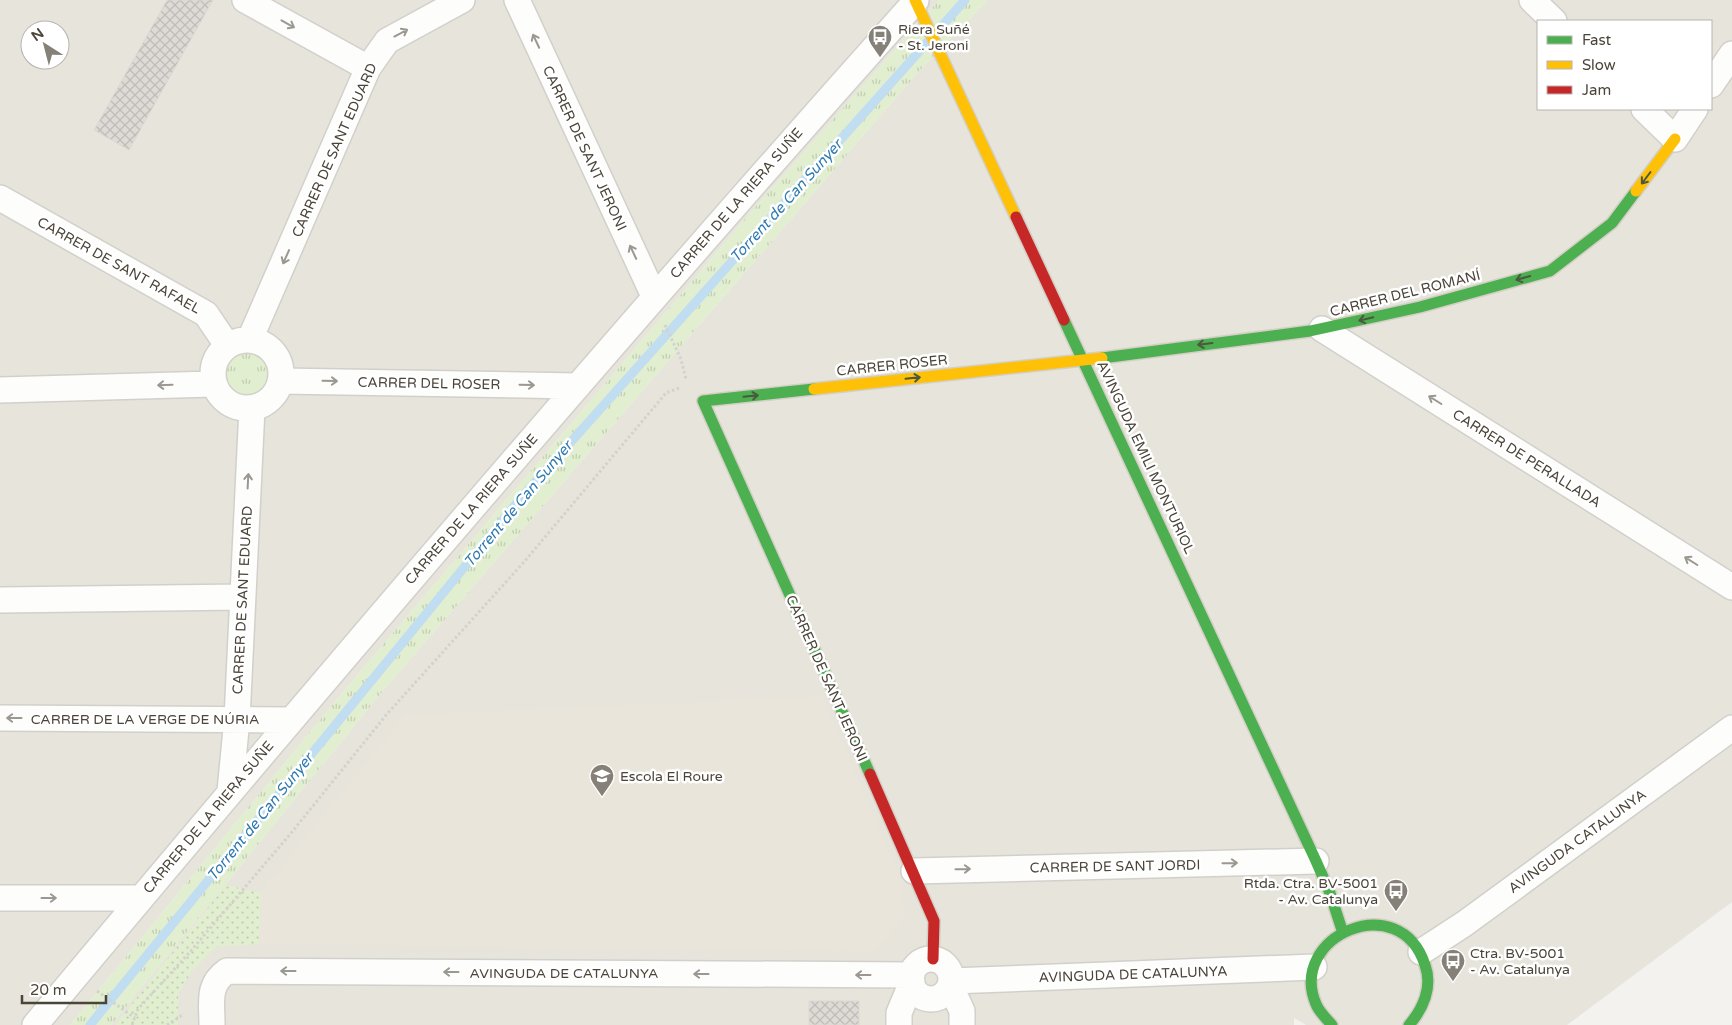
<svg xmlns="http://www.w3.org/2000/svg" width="1732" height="1025" font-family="'Varela Round',sans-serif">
	<defs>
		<pattern id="grass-tufts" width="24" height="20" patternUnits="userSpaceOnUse" patternTransform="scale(1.25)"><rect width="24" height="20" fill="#e1eecf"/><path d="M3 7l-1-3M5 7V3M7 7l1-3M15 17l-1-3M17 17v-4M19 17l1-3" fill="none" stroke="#c3cdb2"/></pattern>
		<pattern id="park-dots" width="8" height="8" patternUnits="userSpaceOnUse" patternTransform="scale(1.25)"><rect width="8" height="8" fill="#e1eecf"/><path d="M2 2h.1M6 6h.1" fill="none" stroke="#c3cdb2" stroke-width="1.8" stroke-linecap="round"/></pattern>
		<pattern id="building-cross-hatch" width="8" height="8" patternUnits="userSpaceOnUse" patternTransform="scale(1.25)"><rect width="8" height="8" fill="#dedbd6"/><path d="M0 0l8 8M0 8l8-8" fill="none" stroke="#c0bdb8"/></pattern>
	</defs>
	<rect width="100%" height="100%" fill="#f4f2ee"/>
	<path fill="#e7e4dc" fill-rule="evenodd" d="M0,0H939L756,206L342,693L70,1025H0ZM30,30H60V60H30Z
		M988,0H1732V902L1567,1025H1306L1294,1018V1025H111L381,693L921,69ZM1538,21H1711V109H1538Z"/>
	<path fill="#eae5da" d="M822,697L901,879L904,917L873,951L259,944L261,893L405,715Z"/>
	<path fill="url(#grass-tufts)" d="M939,0H988L921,69L381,693L111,1025H70L342,693L756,206Z
		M213 374a34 34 0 1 1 68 0a34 34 0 1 1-68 0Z"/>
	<path fill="url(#park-dots)" d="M226,885L261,893L259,944L216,947L192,971L178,994V1025H115Z"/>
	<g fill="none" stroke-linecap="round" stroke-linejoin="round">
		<path stroke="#c0ddf1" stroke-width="9" d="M90,1025L520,499L965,0"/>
	</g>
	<path fill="url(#building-cross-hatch)" stroke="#dcd9d4" d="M167,0H213L129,150L94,130Z
		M809,1001H859V1025H809Z"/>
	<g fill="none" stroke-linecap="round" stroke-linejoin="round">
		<defs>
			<path id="street" d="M245,0L368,68
				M517,0L654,296
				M1532,0L1554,21
				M1711,85L1732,54
				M1644,109L1675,139L1695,109
				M0,198L206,314L227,345
				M1322,329L1732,587
				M250,339L368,68L387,41L462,0
				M213 374a34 34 0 1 1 68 0a34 34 0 1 1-68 0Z
				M281,381L578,386
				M0,390L213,384
				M0,600L242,597
				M0,718L290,720
				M230,791L237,719L252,408
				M914,871L1316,861
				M0,898H141
				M1421,952L1464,924L1732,728
				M911 979a20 20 0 1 1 40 0a20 20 0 1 1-40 0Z
				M951,981L1314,967
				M950,985L962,1011V1025
				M35,1025C324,679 616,337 916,1
				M212,1025C212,1002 207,985 227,971L912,975
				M899,1025V1013L912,982"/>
			<path id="fast" d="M1064,320L1316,861L1330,893L1342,930
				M1102,358L1310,331L1420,307L1550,271L1612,223L1636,191
				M814,389L703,401L870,774
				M1332,1025C1326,1018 1319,1012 1316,1004C1287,936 1400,887 1425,965C1433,987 1423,1009 1409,1025"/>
			<path id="slow" d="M915,0L1016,217
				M1636,191L1675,139
				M814,389L1102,358"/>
			<path id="jam" d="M1016,217L1064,320
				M870,774L934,921L933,959"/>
		</defs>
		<use href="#street" stroke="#d2d0cb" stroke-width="28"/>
		<use href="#fast" stroke="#d3cfc5" stroke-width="14"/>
		<use href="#slow" stroke="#d3cfc5" stroke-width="14"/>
		<use href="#jam" stroke="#d3cfc5" stroke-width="14"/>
		<path stroke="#d3d2cc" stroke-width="3" stroke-dasharray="2.5 2.5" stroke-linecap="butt" d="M665,325L681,359L686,379
			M97,991L135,1018
			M132,1025L138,1009L189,953L292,832L387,714L524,562L666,393L679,388
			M167,1025L184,1014"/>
		<use href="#street" stroke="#fdfdfc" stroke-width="25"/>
		<use href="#fast" stroke="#4caf50" stroke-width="11"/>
		<use href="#slow" stroke="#ffc107" stroke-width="11"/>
		<use href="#jam" stroke="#c62828" stroke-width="11"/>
	</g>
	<defs><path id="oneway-shaft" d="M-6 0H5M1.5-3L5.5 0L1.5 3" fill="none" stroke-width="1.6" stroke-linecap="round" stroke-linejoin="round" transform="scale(1.25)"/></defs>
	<g stroke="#9b9791">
		<use href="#oneway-shaft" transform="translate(288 24) rotate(29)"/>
		<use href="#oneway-shaft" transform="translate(401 33) rotate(-28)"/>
		<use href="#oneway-shaft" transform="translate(536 41) rotate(-115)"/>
		<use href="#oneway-shaft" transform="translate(633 252) rotate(-115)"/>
		<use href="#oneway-shaft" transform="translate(286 257) rotate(114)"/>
		<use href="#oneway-shaft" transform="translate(330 381) rotate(1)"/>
		<use href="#oneway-shaft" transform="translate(165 385) rotate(178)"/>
		<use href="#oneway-shaft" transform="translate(527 385) rotate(1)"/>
		<use href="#oneway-shaft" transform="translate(1435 400) rotate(-148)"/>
		<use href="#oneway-shaft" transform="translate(248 481) rotate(-87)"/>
		<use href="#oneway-shaft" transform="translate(1691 561) rotate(-148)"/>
		<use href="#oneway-shaft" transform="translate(14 718) rotate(-180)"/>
		<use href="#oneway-shaft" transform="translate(1230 863) rotate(-1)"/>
		<use href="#oneway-shaft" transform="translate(963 869) rotate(-1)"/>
		<use href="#oneway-shaft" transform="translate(49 898)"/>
		<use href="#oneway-shaft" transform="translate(288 971) rotate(-180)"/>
		<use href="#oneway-shaft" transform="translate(451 972) rotate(-180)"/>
		<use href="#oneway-shaft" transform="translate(701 974) rotate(-180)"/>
		<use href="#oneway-shaft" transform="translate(863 975) rotate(-180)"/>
	</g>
	<g stroke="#4b593e">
		<use href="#oneway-shaft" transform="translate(1646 178) rotate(127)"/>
		<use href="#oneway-shaft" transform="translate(1523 278) rotate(164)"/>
		<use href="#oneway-shaft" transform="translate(1366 319) rotate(167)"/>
		<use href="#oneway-shaft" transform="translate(1205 344) rotate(173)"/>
		<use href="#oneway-shaft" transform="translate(913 378) rotate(-6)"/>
		<use href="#oneway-shaft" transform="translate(751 396) rotate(-6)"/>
	</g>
	<defs>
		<symbol id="bus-pin" viewBox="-11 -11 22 30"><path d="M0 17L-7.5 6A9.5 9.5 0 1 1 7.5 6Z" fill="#868178" stroke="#fff"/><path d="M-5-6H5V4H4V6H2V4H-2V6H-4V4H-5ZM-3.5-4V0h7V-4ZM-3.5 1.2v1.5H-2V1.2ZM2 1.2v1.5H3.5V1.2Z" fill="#fff"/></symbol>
		<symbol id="school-pin" viewBox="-11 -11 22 30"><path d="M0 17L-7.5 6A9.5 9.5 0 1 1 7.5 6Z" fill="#868178" stroke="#fff"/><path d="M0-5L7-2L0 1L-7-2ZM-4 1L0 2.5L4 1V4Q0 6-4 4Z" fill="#fff"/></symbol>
	</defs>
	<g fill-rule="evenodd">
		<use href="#bus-pin" x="866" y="23" width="28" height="38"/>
		<use href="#school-pin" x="588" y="762" width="28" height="38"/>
		<use href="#bus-pin" x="1382" y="877" width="28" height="38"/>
		<use href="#bus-pin" x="1439" y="947" width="28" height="38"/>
	</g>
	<g text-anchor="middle" stroke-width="5" stroke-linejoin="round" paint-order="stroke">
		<g font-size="14" fill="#4b4439" stroke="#fff" text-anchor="start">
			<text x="898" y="34">Riera Suñé<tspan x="898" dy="16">- St. Jeroni</tspan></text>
			<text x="620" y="781">Escola El Roure</text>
			<text x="1378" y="888" text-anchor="end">Rtda. Ctra. BV-5001<tspan x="1378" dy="16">- Av. Catalunya</tspan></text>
			<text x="1470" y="958">Ctra. BV-5001<tspan x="1470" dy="16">- Av. Catalunya</tspan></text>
		</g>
		<g font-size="14" fill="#4b4439" stroke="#fff">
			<text transform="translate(585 148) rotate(65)" y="5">CARRER DE SANT JERONI</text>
			<text transform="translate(334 150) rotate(-66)" y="5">CARRER DE SANT EDUARD</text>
			<text transform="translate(736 203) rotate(-49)" y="5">CARRER DE LA RIERA SUÑE</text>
			<text transform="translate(119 265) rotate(29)" y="5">CARRER DE SANT RAFAEL</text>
			<text transform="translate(1405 293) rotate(-14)" y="5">CARRER DEL ROMANÍ</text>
			<text transform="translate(892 365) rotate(-6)" y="5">CARRER ROSER</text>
			<text transform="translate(429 383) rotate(1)" y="5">CARRER DEL ROSER</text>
			<text transform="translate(1146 457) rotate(65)" y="5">AVINGUDA EMILI MONTURIOL</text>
			<text transform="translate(1527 458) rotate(32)" y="5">CARRER DE PERALLADA</text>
			<text transform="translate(471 509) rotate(-49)" y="5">CARRER DE LA RIERA SUÑE</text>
			<text transform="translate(242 600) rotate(-87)" y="5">CARRER DE SANT EDUARD</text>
			<text transform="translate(827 678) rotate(66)" y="5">CARRER DE SANT JERONI</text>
			<text x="145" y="724">CARRER DE LA VERGE DE NÚRIA</text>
			<text transform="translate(208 817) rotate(-50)" y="5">CARRER DE LA RIERA SUÑE</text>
			<text transform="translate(1577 841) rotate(-36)" y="5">AVINGUDA CATALUNYA</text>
			<text transform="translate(1115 866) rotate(-1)" y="5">CARRER DE SANT JORDI</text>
			<text x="564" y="978">AVINGUDA DE CATALUNYA</text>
			<text transform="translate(1133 974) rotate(-2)" y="5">AVINGUDA DE CATALUNYA</text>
		</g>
		<g font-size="15" font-style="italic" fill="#2e7ab2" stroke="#fff">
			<text transform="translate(786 201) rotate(-48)" y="5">Torrent de Can Sunyer</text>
			<text transform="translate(518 504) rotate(-50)" y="5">Torrent de Can Sunyer</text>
			<text transform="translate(260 817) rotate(-51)" y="5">Torrent de Can Sunyer</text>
		</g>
	</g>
	<rect x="1537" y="20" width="175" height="90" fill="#ffffff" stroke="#b7b4b0"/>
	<rect x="1547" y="36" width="25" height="8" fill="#4caf50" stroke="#b7b4b0"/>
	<text x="1582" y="45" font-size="15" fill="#4b4439">Fast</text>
	<rect x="1547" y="61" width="25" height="8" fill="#ffc107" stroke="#b7b4b0"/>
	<text x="1582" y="70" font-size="15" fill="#4b4439">Slow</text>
	<rect x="1547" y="86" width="25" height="8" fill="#c62828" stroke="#b7b4b0"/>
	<text x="1582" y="95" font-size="15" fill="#4b4439">Jam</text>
	<g transform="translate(45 45) rotate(324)"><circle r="24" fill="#ffffff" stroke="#b7b4b0"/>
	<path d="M0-4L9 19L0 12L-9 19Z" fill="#868178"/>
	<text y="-8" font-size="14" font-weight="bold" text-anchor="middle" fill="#4b4439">N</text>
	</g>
	<path d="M22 995v8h84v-8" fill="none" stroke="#4b4439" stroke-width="2.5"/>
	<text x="30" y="995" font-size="15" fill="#4b4439" stroke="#ffffff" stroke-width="4" paint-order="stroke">20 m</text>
</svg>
